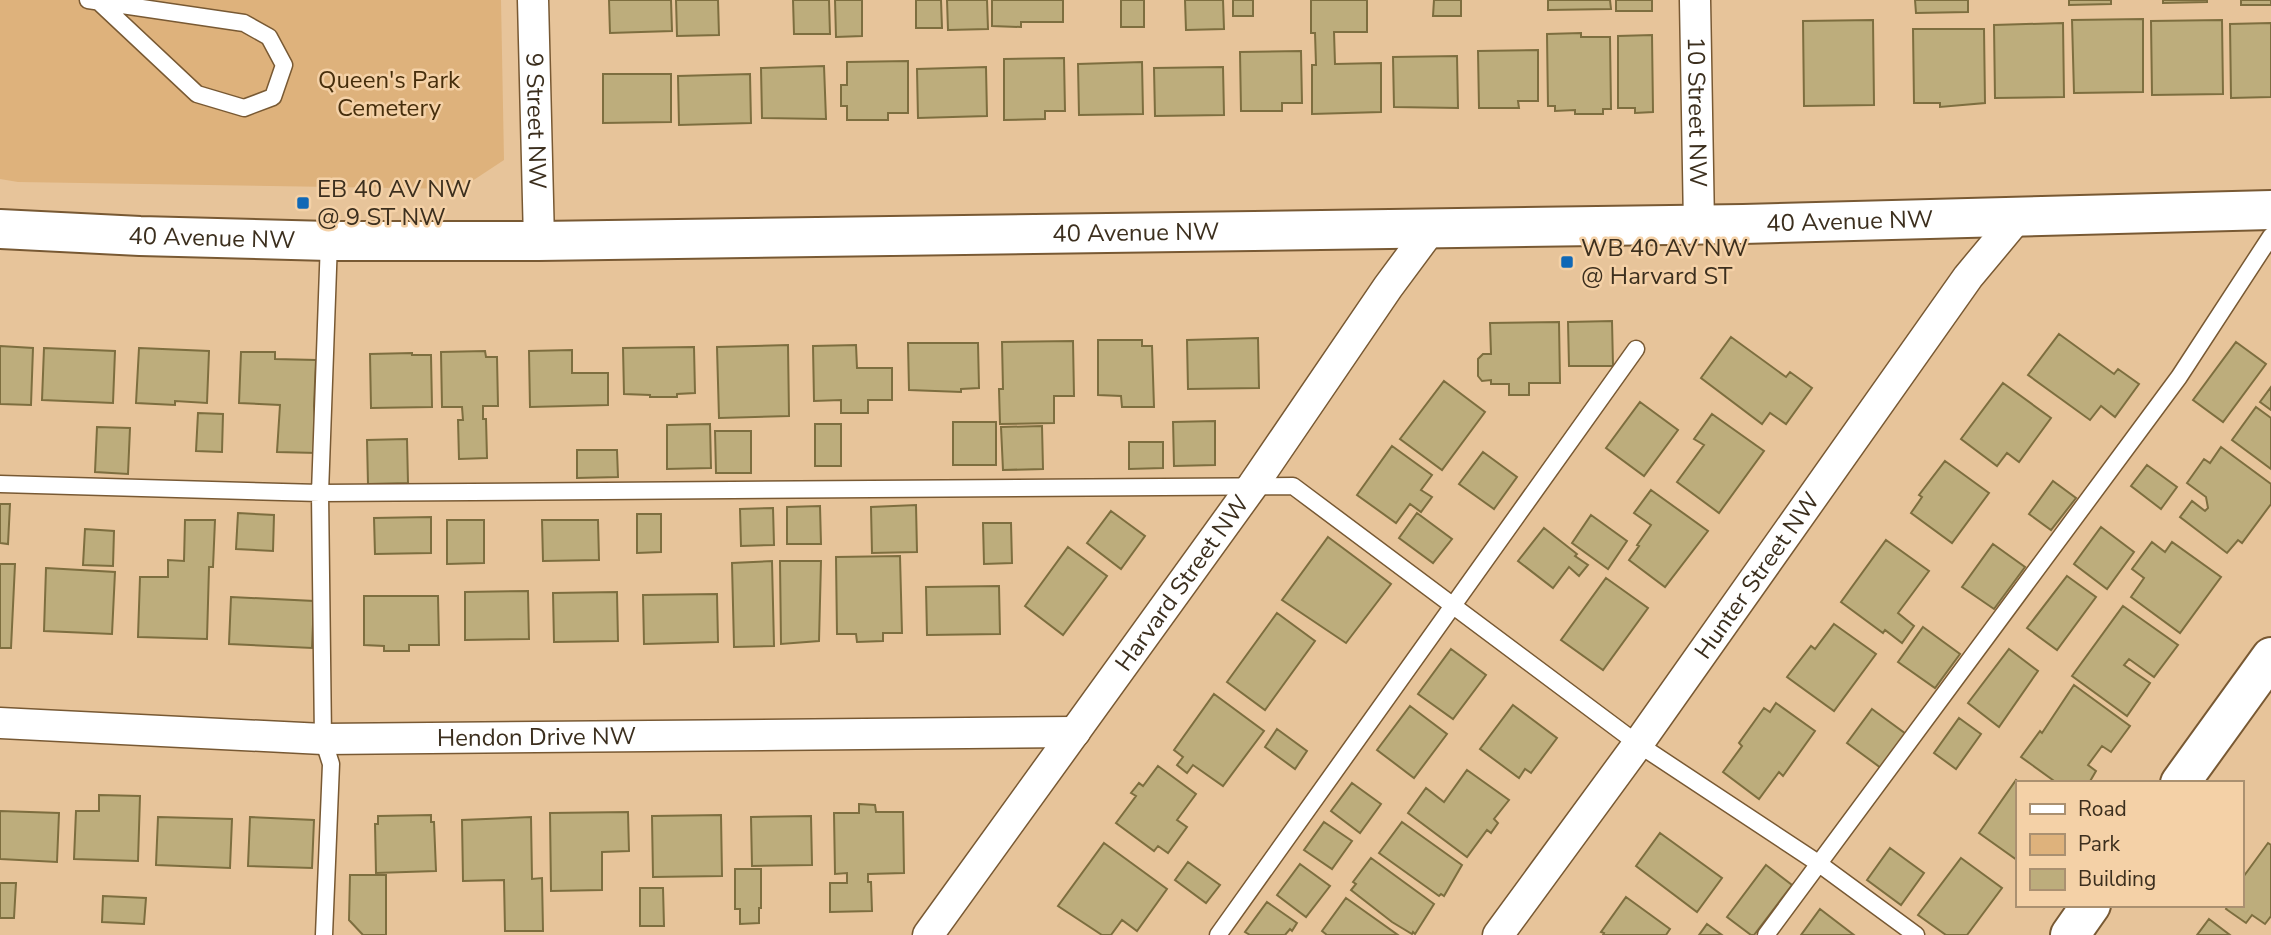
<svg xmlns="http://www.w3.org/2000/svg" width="2271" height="935" font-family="'Nunito Sans',sans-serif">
	<rect width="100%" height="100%" fill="#e7c49a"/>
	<path fill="#deb27c" d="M0,0H501L504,160L460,189L18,182L0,179Z"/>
	<path fill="#bdad7c" stroke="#7d6e3f" stroke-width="2" d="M609,0H671L672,31L610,33Z
		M676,0H718L719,35L677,36Z
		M793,0H829L830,34H794Z
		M835,0H862V36L836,37Z
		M916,0H941L942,28H916Z
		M947,0H987L988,29L948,30Z
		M992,0H1063V22H1021V27L992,26Z
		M1121,0H1144V27H1121Z
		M1185,0H1223L1224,29L1186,30Z
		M1233,0H1253V16H1233Z
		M1311,0H1367V32H1334L1335,64L1381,63V112L1312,114V65H1316L1315,33H1311Z
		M1434,0H1461V16H1433Z
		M1548,0H1610L1611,9L1548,10Z
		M1616,0H1652V11H1616Z
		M1915,0H1968V12L1916,13Z
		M2069,0H2111V4L2069,5Z
		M2163,0H2207V2L2163,3Z
		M2241,0H2271V5H2241Z
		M2143,19V92L2074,93L2072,20Z
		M1873,20L1874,105L1804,106L1803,21Z
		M2222,20L2223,94L2152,95L2151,21Z
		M2063,23L2064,97L1995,98L1994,25Z
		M2271,23V97L2231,98L2230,24Z
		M1913,29H1984L1985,103L1940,107V103H1914Z
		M1581,33V37H1610L1611,109H1603V114H1575V110L1555,111V106H1548L1547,34Z
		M1652,35L1653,112L1635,113V108H1618V36Z
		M1538,50V101H1518L1519,108H1479L1478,51Z
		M1301,51L1302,103H1282V111H1241L1240,52Z
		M1457,56L1458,108L1394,107L1393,57Z
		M1064,58L1065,111H1045V119L1004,120V59Z
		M908,61V113H888V120H847V106H841V85H847V62Z
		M1142,62L1143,114L1079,115L1078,64Z
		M824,66L826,119L762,118L761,68Z
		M986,67L987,116L918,118L917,69Z
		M1223,67L1224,115L1155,116L1154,68Z
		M603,74H671V122L603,123Z
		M750,74L751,123L679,125L678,76Z
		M1612,321L1613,366H1569L1568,322Z
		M1559,322L1560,383H1529V395H1509V384H1491V380L1482,381L1478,376V359L1483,354H1491L1490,323Z
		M2059,334L2114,374L2118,369L2139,384L2115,417L2101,406L2090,420L2028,375Z
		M1731,337L1786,377L1790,372L1812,388L1786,424L1770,413L1762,424L1701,378Z
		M1258,338L1259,388L1188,389L1187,340Z
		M1098,340H1142V346H1152L1154,407H1122L1121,396L1098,395Z
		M1073,341L1074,396H1054V423L1000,424L999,389H1003L1002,342Z
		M2236,342L2266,364L2223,422L2193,400Z
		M908,343H978L979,388L961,389V392L909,390Z
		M788,345L789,416L719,418L717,347Z
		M856,345L857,368H892V400H868V413H841V400L814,401L813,346Z
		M0,346L33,348L31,405L0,404Z
		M694,347L695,393L677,394V397H650V395L624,394L623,348Z
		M44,348L115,351L113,403L42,400Z
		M139,348L209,351L207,403L175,401V405L136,403Z
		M572,350V373H608V405L530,407L529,351Z
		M485,351L486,357H497L498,406H483V419H486L487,458L459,459L458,420H463L462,407H442L441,352Z
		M241,352H275V359L316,360L314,406L317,453L277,452L280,405L239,403Z
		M412,353V355H431L432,407L371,408L370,354Z
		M1444,381L1485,412L1442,470L1400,439Z
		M2003,383L2051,418L2019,462L2007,453L1997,466L1961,439Z
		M2271,387V410L2260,402Z
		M1640,402L1678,430L1644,476L1606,448Z
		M2256,407L2271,418V469L2232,440Z
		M198,413L223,414L222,452L196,451Z
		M1712,414L1764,451L1719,513L1677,482L1704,445L1694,439Z
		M1215,421V465L1174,466L1173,422Z
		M953,422H996V465H953Z
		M710,424L711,468L667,469V425Z
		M815,424H841V466H815Z
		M1042,426L1043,469L1003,470L1001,427Z
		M97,427L130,428L128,474L95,472Z
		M715,431H751V473H716Z
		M407,439L408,483L368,484L367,440Z
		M1129,442H1163V468L1129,469Z
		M1392,446L1432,475L1421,490L1432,497L1421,512L1410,504L1396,523L1357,495Z
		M2221,447L2271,484V504L2242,543L2238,540L2227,553L2180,517L2192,501L2205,511L2208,508L2206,497L2187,483L2204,459L2210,463Z
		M577,450H617L618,477L577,478Z
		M1483,452L1517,477L1494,509L1459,484Z
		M1945,461L1989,493L1952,543L1911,513L1922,497L1919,495Z
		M2147,465L2177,487L2161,509L2131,486Z
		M2053,481L2076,498L2051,530L2029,514Z
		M1651,490L1708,531L1665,587L1629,560L1639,546L1637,545L1651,525L1634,513Z
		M0,504H10L8,544L0,543Z
		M916,505L917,552L872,553L871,507Z
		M820,506L821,544H787V507Z
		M773,508L774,545L741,546L740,509Z
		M1111,511L1145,536L1121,569L1087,543Z
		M238,513L274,515L273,551L236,549Z
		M1417,513L1452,539L1433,563L1399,538Z
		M637,514H661V552L637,553Z
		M1591,515L1627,541L1608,569L1572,543Z
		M431,517V553L375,554L374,518Z
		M185,520H215L213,567H209L207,639L138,637L140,577H168V560L184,561Z
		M447,520H484V563L447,564Z
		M542,520H598L599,560L543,561Z
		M983,523H1011L1012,563L984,564Z
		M2101,527L2134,552L2107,589L2074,564Z
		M1544,528L1577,554L1575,556L1588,565L1579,576L1569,567L1553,588L1518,561Z
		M85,529L114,531L113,566L83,565Z
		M1328,537L1391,584L1346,643L1282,600Z
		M1886,540L1929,571L1898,613L1914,626L1902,643L1885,630L1883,633L1841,602Z
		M2152,542L2165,552L2172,542L2221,577L2180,633L2131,597L2144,578L2132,569Z
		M1993,544L2025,567L1994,609L1962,587Z
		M1068,547L1107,576L1063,635L1025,606Z
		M900,556L902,633H883V641L857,642L856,634H837L836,557Z
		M772,561L774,646L734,647L732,563Z
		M780,561H821L819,641L781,644Z
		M0,564H15L11,648H0Z
		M46,568L115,572L112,634L44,631Z
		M2067,576L2096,597L2057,650L2027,628Z
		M1606,578L1648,608L1603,670L1561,640Z
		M999,586L1000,634L927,635L926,587Z
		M528,591L529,639L465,640V592Z
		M617,592L618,641L554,642L553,593Z
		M717,594L718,642L644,644L643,595Z
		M364,596H438L439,645H409V651H384V646L364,645Z
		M231,597L314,601L312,648L229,644Z
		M2123,606L2178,645L2154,677L2129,659L2124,665L2150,683L2127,716L2072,676Z
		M1277,613L1315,641L1265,710L1227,682Z
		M1834,624L1876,654L1834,711L1787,677L1811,646L1815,649Z
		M1923,627L1960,654L1935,688L1898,662Z
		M1451,649L1486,675L1453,719L1418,694Z
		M2009,649L2038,671L1999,727L1968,703Z
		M2074,685L2130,726L2111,752L2102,746L2088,765L2096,771L2089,783H2057L2021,757L2040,731L2042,733Z
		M1214,694L1264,731L1223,786L1193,765L1187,773L1177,765L1183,757L1174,750Z
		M1776,703L1815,731L1783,776L1779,772L1759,799L1723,772L1742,746L1739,743L1764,708L1770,712Z
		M1513,705L1557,738L1531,773L1525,769L1519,778L1480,749Z
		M1410,706L1447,734L1414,778L1377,750Z
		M1872,709L1906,734L1881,768L1847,743Z
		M1959,718L1981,734L1956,769L1934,753Z
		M1277,729L1307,751L1295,769L1265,747Z
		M1158,766L1196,794L1177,820L1187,827L1168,853L1158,846L1154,851L1116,823L1136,796L1131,793L1139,783L1143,786Z
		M1467,770L1509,800L1494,819L1498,823L1491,833L1487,830L1467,857L1408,813L1426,788L1444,802Z
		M2016,780L2020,783H2017V860L1979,833Z
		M1352,783L1381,804L1360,833L1331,811Z
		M99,795L140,796L138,861L74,859L76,811H99Z
		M859,804L875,805L876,812H903L904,873L868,874V882H871L872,911L830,912V883H847V873L835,874L834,813H859Z
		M0,811L59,813L57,862L0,859Z
		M628,812L629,851L602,852V890L551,891L550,813Z
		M431,815V822H434L436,871L376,873L375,824H378V816Z
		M721,815L722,876L653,877L652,816Z
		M811,816L812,865L752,866L751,817Z
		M158,817L232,819L230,868L156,865Z
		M250,817L314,820L312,868L248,866Z
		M531,817L532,879L542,878L543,931H505L504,880L463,881L462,820Z
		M1324,822L1352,841L1332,869L1304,850Z
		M1402,822L1462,865L1444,896L1441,894L1439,896L1379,853Z
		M1660,833L1722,878L1697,912L1636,866Z
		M1104,843L1167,889L1137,931L1122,920L1111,935H1102L1058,906Z
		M2268,843L2271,845V916L2265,924L2252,915L2246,923L2226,909L2228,905H2241V880Z
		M1890,848L1924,873L1901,905L1867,880Z
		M1371,858L1434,904L1415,934L1413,932L1412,934L1392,922L1351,890L1356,884L1353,882Z
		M1961,858L2002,888L1967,935H1946L1918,915Z
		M1188,862L1220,885L1206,903L1175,880Z
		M1300,864L1330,886L1306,917L1277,895Z
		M1766,865L1792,885L1754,935H1751L1727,917Z
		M735,869H761V908H759V923L740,924V909H735Z
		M350,875H386V935H363L349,920Z
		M0,883H16L14,918H0Z
		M640,888H663L664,926H640Z
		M103,896L146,898L144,924L102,922Z
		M1626,897L1670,929L1666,935H1603L1604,933L1601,932Z
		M1346,898L1398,935H1327L1322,931Z
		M1267,902L1297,923L1292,931L1290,929L1285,935H1250L1245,932Z
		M1820,909L1854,935H1801Z
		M2209,919L2230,935H2197Z
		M1707,924L1722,935H1699Z"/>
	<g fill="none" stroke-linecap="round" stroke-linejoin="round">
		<defs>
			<path id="service" d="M88,0L244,23L269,37L284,65L273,97L244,108L197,94L100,3
				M0,484L320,493L1293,486L1638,744L1818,863L1916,935
				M324,935L331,764L323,739L320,493L329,241
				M1218,935L1636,349
				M1766,935L2179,377L2271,236"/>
			<g id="minor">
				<path id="s1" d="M533,0L539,241"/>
				<path id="s2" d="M1695,0L1699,225"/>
				<path id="s3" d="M0,723L323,739L1075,732"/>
				<path id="s4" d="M928,935L1253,485L1388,287L1431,229"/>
				<path id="s5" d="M1498,935L1638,744L1968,277L2018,217"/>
			</g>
			<g id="tertiary">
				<path id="s6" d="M0,229L140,236L329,241H539L1743,224L2271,210"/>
				<path d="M2180,783L2271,657"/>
				<path d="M2070,935L2091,905"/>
			</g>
		</defs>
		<use href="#service" stroke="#785933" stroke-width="19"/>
		<use href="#minor" stroke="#785933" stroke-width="33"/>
		<use href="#tertiary" stroke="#785933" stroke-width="42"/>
		<use href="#service" stroke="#fff" stroke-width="16"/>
		<use href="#minor" stroke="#fff" stroke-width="30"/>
		<use href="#tertiary" stroke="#fff" stroke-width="38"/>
	</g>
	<g fill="#1068b6" stroke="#f4d1a7" stroke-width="2.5">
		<rect x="296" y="196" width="14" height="14" rx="3.5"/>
		<rect x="1560" y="255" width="14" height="14" rx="3.5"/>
	</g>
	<g text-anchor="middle" stroke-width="5" stroke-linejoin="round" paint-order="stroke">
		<g font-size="24" fill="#462e0c" stroke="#f4d1a7">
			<text x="389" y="88">Queen's Park<tspan x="389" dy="28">Cemetery</tspan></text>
		</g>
		<g font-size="24" fill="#3c2f1e" stroke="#f4d1a7">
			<text dy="8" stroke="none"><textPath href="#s2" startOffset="112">10 Street NW</textPath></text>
			<text dy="8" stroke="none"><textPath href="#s1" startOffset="121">9 Street NW</textPath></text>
			<text dy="8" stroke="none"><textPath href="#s6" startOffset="1850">40 Avenue NW</textPath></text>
			<text dy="8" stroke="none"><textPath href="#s6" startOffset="1136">40 Avenue NW</textPath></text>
			<text dy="8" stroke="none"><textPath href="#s6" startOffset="212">40 Avenue NW</textPath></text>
			<text dy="8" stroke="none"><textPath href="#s5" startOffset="443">Hunter Street NW</textPath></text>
			<text dy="8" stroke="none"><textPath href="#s4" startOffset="434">Harvard Street NW</textPath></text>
			<text dy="8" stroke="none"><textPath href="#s3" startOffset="537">Hendon Drive NW</textPath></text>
		</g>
		<g font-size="24" fill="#3c2f1e" stroke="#f4d1a7" text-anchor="start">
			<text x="317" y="197">EB 40 AV NW<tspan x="317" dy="28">@ 9 ST NW</tspan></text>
			<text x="1581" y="256">WB 40 AV NW<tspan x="1581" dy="28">@ Harvard ST</tspan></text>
		</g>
	</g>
	<rect x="2016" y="781" width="228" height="126" fill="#f4d1a7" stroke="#aa9070" stroke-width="2"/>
	<rect x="2030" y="804" width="35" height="10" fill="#ffffff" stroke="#aa9070" stroke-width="2"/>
	<text x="2078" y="816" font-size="21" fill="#3c2f1e">Road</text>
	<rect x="2030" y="834" width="35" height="21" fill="#deb27c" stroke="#aa9070" stroke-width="2"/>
	<text x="2078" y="851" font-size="21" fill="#3c2f1e">Park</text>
	<rect x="2030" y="869" width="35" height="21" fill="#bdad7c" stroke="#aa9070" stroke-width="2"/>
	<text x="2078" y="886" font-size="21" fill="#3c2f1e">Building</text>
</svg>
